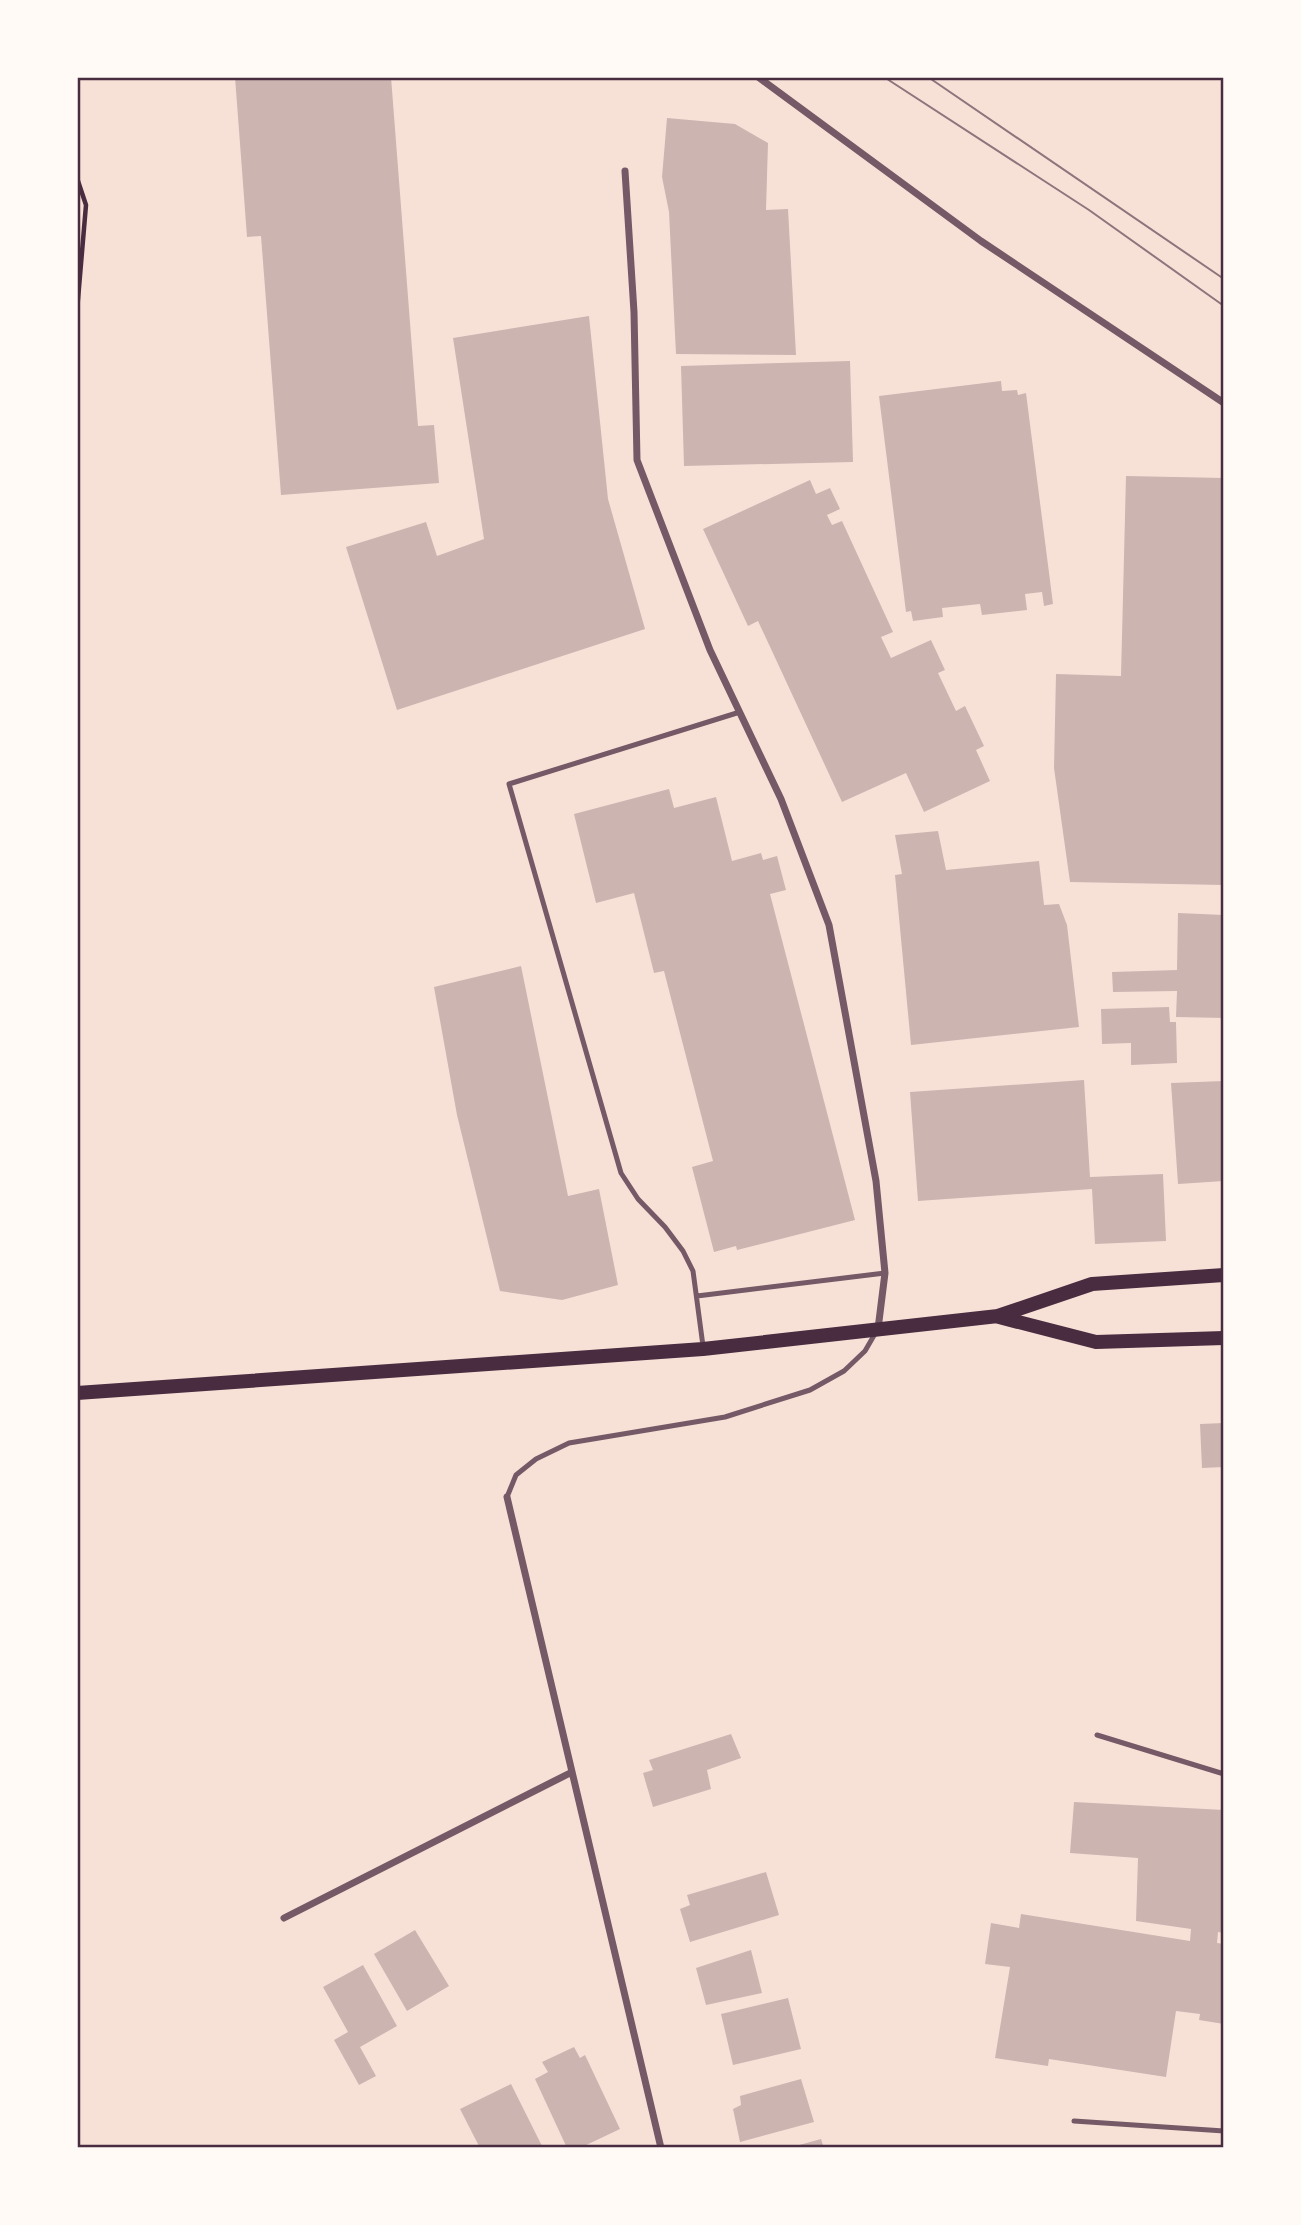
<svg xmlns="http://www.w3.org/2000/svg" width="1301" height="2225" font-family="Montserrat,sans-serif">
	<rect width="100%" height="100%" fill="#f7e1d7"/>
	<path fill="#ccb4b1" d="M235,77H391L418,426L434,425L439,483L281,495L261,236L247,237Z
		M667,118L735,124L768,143L766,210L788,209L796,355L676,354L669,212L662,177Z
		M589,316L608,499L645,629L397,710L346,547L426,522L437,556L484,539L453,338Z
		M850,361L853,462L684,466L681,366Z
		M1001,381L1002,391L1017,390L1018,395L1026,393L1053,604L1044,606L1042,592L1025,594L1027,610L982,615L980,604L942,608L943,617L913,621L911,611L906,612L879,396Z
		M1126,476L1224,478V885L1070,882L1054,768L1056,674L1121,676Z
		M810,480L816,494L830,488L840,509L827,515L832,525L842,521L893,632L881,637L891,658L931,640L945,670L938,673L956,711L965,706L984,746L976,750L990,781L924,812L906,773L842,802L758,621L748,626L703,529Z
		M669,789L674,808L716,797L732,861L761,853L763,860L777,856L786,890L770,894L855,1220L737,1250L736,1246L714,1252L692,1167L713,1161L664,971L654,973L634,893L596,903L574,814Z
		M938,831L946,870L1039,861L1044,905L1059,904L1067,925L1079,1027L911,1045L895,875L902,874L895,835Z
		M1178,913L1224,915V1018L1176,1017L1177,991L1113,992L1112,972L1177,970Z
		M521,966L568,1196L599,1189L618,1285L562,1300L500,1291L457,1115L434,987Z
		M1169,1007L1170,1022H1176L1177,1063L1131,1065V1043L1102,1044L1101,1009Z
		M1084,1080L1090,1177L1163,1174L1166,1241L1095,1244L1092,1189L918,1201L910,1092Z
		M1224,1081V1181L1178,1184L1171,1083Z
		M1224,1423V1467L1202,1468L1200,1424Z
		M731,1734L741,1758L707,1770L711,1789L653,1807L643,1773L653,1770L649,1760Z
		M1074,1802L1224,1810V1933L1218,1932L1217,1943L1224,1944V2024L1199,2020L1200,2014L1176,2011L1166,2077L1049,2059L1048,2066L995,2058L1010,1967L985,1964L991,1923L1019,1928L1021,1914L1190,1941L1191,1929L1136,1921L1138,1858L1070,1853Z
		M766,1872L779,1915L690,1942L680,1909L690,1905L687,1895Z
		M415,1930L449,1986L407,2011L374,1954Z
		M751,1950L762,1993L706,2005L696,1968Z
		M363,1965L397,2026L360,2047L376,2076L359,2085L334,2040L348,2032L323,1987Z
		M788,1998L801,2049L733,2065L721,2014Z
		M574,2047L580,2058L585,2055L620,2129L580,2148H567L535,2079L548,2072L542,2062Z
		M801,2079L814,2122L740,2142L733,2109L741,2105L740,2096Z
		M511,2084L543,2148H480L460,2109Z
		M821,2139L824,2148H792V2147Z"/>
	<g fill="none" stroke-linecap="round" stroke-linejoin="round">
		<path stroke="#4a2c40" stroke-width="4.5" d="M77,178L86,205L77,311"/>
		<path stroke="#755966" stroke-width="5" d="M697,1296L885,1273
			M703,1346L693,1271L683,1251L665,1227L638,1199L621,1173L509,784L740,712
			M507,1497L516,1475L536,1459L569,1443L725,1417L810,1390L844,1371L865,1351L876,1332
			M1097,1735L1224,1774
			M1074,2121L1224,2131"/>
		<path stroke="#755966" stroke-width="7" d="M758,77L981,241L1224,403
			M625,171L634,312L637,460L710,650L781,799L829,925L876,1181L885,1273L878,1329
			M507,1497L661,2148
			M284,1918L572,1772"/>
		<path stroke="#4a2c40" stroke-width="14" d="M999,1317L1096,1342L1224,1338
			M77,1393L703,1349L998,1316L1092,1284L1224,1275"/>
		<path stroke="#8f747c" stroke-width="2" d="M884,77L1089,210L1224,306
			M928,77L1224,279"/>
	</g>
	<rect width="1301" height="2225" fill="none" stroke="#fffaf5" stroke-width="158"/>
	<rect x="79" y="79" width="1143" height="2067" fill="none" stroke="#4a2c40" stroke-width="2.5"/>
</svg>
